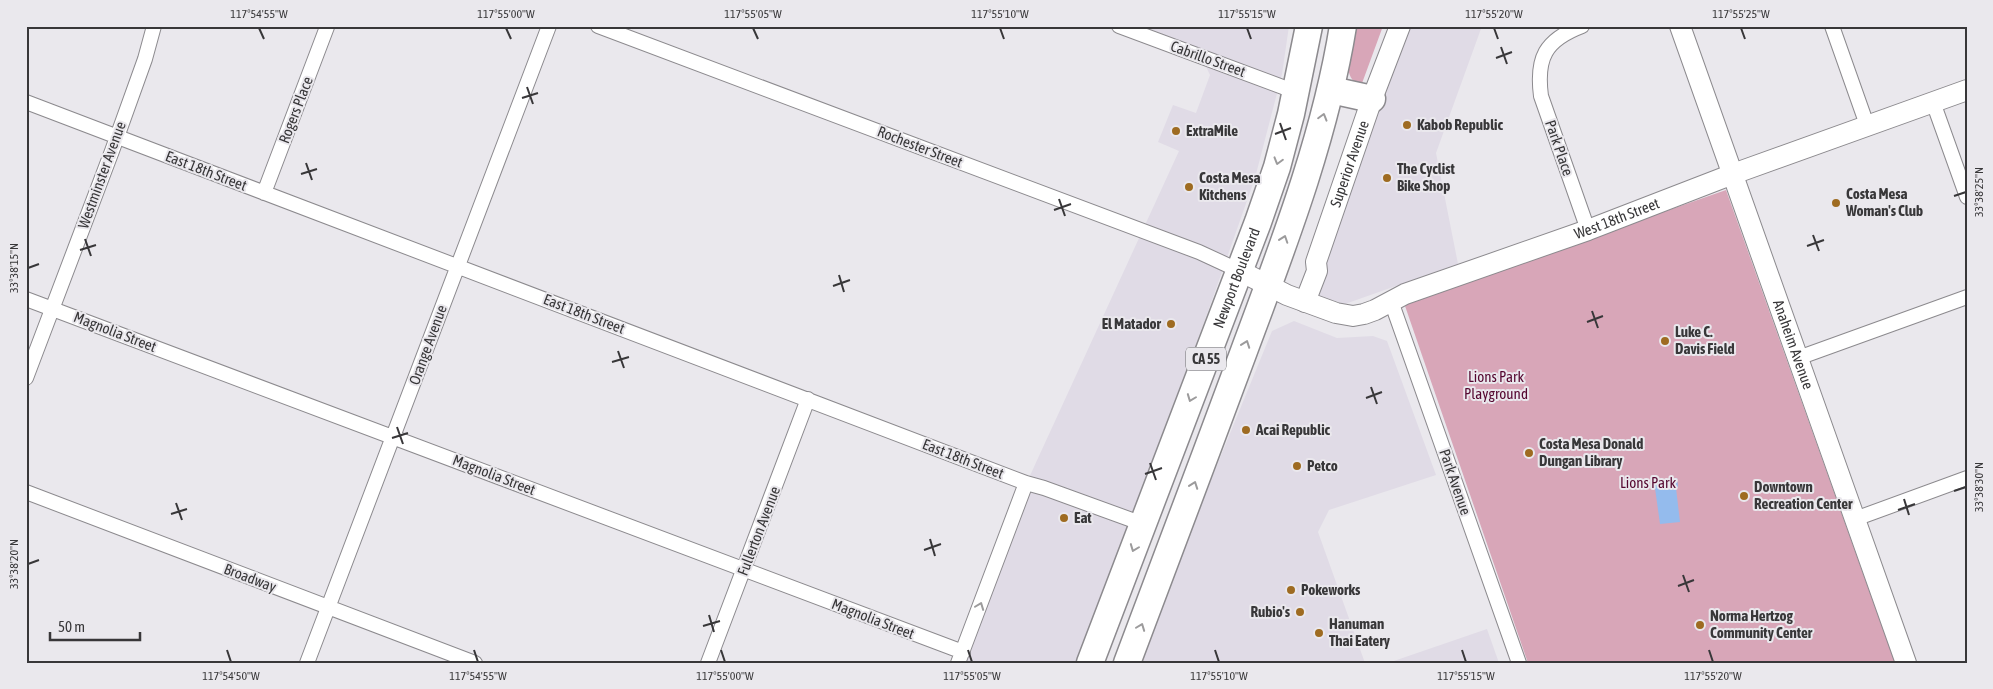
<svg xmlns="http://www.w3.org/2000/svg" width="1993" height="689" font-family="'Asap Condensed',sans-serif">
	<rect width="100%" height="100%" fill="#eae8ed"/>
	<path fill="#e0dbe6" d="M1142,26H1289L1282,74L1255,178L1205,320L1076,663H958L1022,493L1179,151L1158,142L1173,105L1196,113L1210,75L1197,48Z
		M1405,26H1482L1436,153L1458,264L1345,304L1308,293Z
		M1294,321L1337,338L1373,336L1387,341L1436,475L1329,510L1318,532L1365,663H1136L1272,331Z
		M1487,629L1499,663H1388Z"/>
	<path fill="#d8a6b8" d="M1355,26H1383L1361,86C1338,77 1352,44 1355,26Z
		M1726,190L1895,663H1528L1404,303Z"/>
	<path fill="#94bbed" d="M1677,478L1678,487L1676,488L1680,522L1660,524L1654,481Z"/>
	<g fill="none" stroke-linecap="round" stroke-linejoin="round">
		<defs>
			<path id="street" d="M598,26L1199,252L1240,271
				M1119,26L1296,92
				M1582,26C1545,40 1536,58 1541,96L1588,230
				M1832,26L1867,125
				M26,102L1026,483L1044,488L1143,524
				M1933,102L1967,197
				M264,193L327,27
				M26,299L963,652
				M1391,301L1519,663
				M1798,358L1967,297
				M26,378L112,151L145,59L154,26
				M26,492L475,663
				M1855,519L1967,478
				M307,663L549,26
				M708,663L808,399
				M958,663L1026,483"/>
			<g id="secondary">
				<path id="s1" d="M1680,26L1906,663"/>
				<path id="s2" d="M1240,271L1287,295L1336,313L1353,316L1364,314L1375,310L1405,294L1588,230L1733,174L1967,90"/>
				<path id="s3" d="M1305,302L1317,271L1316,262L1372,99L1400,26"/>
			</g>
			<g id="highway">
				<path d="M1331,90L1372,99"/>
				<path id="s4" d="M1090,663L1258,222L1277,167L1291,114L1309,26"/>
				<path d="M1127,663C1167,559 1205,455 1244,351C1283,246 1325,138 1343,26"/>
			</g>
		</defs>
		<use href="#street" stroke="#8c8a8e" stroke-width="16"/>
		<use href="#secondary" stroke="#8c8a8e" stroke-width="22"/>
		<use href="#highway" stroke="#8c8a8e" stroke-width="29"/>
		<use href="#street" stroke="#fff" stroke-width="14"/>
		<use href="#secondary" stroke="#fff" stroke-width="20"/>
		<use href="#highway" stroke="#fff" stroke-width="26"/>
	</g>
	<defs><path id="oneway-chevron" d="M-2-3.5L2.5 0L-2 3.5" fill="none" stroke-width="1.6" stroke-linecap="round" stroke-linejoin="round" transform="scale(1.25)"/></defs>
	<g stroke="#9c9b9c">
		<use href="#oneway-chevron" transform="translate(1323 117) rotate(-74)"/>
		<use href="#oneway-chevron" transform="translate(1278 161) rotate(106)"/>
		<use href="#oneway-chevron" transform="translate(1284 239) rotate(-71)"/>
		<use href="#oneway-chevron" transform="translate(1246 344) rotate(-70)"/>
		<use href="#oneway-chevron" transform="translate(1191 398) rotate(111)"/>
		<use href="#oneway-chevron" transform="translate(1194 485) rotate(-70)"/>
		<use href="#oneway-chevron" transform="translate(1134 548) rotate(111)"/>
		<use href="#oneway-chevron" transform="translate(980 606) rotate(-69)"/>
		<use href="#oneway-chevron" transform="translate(1141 627) rotate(-69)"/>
	</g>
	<path fill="none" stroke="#383739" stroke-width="2" d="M259,28L264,39M506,28L511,39M753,28L758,39M1000,28L1004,39M1247,28L1251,39M1494,28L1498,39M1741,28L1745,39M1501,47L1507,64M1496,58L1512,52M527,87L533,104M522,98L538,93M1280,123L1286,140M1275,134L1291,128M306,163L312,180M301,174L317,169M1954,196L1966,192M1059,199L1065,216M1054,210L1071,204M1813,235L1819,251M85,239L91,256M1807,246L1824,240M80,250L96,245M28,268L39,264M839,275L844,292M833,286L850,280M1592,311L1598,328M1587,322L1603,316M618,351L624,368M612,362L629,357M1371,387L1377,404M1366,398L1382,392M397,427L403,444M392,438L408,433M1150,463L1156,480M1145,474L1162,468M1954,491L1966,487M1904,499L1909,515M176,503L182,520M1898,510L1915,504M171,514L187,509M930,539L935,556M924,550L941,544M28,564L39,560M1683,575L1689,592M1678,586L1694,580M709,615L714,632M703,626L720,621M227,650L231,662M474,650L478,662M721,650L725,662M968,650L972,662M1215,650L1219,662M1462,650L1466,662M1709,650L1713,662"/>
	<g fill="#9e6b21" stroke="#eae8ed" stroke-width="2">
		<circle cx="1407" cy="125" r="5"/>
		<circle cx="1176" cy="131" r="5"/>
		<circle cx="1387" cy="178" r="5"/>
		<circle cx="1189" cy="187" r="5"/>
		<circle cx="1836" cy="203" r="5"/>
		<circle cx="1171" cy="324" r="5"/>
		<circle cx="1665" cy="341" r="5"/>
		<circle cx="1246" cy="430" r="5"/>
		<circle cx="1529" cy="453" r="5"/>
		<circle cx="1297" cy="466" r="5"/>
		<circle cx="1744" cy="496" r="5"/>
		<circle cx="1064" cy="518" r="5"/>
		<circle cx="1291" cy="590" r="5"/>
		<circle cx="1300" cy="612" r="5"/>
		<circle cx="1700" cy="625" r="5"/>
		<circle cx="1319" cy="633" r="5"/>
	</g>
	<g text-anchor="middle" stroke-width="4" stroke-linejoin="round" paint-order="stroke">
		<rect fill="#eae8ed" stroke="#6d6c6f" stroke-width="1" x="1186" y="347.5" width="40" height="23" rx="4"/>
		<g font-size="14" font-weight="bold" fill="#383739">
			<text x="1206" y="364">CA 55</text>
		</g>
		<g font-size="15" fill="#383739" stroke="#eae8ed">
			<text transform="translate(1208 59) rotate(20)" y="5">Cabrillo Street</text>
			<text transform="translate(296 110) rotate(-69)" y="5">Rogers Place</text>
			<text transform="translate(920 147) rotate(21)" y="5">Rochester Street</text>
			<text transform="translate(1559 148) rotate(71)" y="5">Park Place</text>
			<text dy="5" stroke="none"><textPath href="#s3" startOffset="146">Superior Avenue</textPath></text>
			<text transform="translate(206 171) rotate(21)" y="5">East 18th Street</text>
			<text transform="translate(102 175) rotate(-70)" y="5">Westminster Avenue</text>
			<text dy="5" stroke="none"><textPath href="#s2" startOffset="404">West 18th Street</textPath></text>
			<text dy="5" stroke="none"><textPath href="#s4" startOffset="412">Newport Boulevard</textPath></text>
			<text transform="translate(584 314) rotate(21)" y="5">East 18th Street</text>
			<text transform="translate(115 332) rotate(21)" y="5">Magnolia Street</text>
			<text transform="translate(428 345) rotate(-70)" y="5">Orange Avenue</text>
			<text dy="5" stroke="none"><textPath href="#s1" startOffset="338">Anaheim Avenue</textPath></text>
			<text transform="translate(963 459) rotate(21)" y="5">East 18th Street</text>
			<text transform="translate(494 475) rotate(21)" y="5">Magnolia Street</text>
			<text transform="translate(1455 482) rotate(71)" y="5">Park Avenue</text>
			<text transform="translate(759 531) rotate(-69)" y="5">Fullerton Avenue</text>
			<text transform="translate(250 578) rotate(21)" y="5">Broadway</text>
			<text transform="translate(873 619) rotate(21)" y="5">Magnolia Street</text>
		</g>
		<g font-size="15" font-weight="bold" fill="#383739" stroke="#eae8ed" text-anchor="start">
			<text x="1417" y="130">Kabob Republic</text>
			<text x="1186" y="136">ExtraMile</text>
			<text x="1397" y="174">The Cyclist<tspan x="1397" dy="17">Bike Shop</tspan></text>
			<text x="1199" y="183">Costa Mesa<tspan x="1199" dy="17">Kitchens</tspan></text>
			<text x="1846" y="199">Costa Mesa<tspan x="1846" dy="17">Woman's Club</tspan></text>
			<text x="1161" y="329" text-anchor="end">El Matador</text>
			<text x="1675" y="337">Luke C.<tspan x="1675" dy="17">Davis Field</tspan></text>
			<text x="1256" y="435">Acai Republic</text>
			<text x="1539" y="449">Costa Mesa Donald<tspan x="1539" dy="17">Dungan Library</tspan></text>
			<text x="1307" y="471">Petco</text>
			<text x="1754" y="492">Downtown<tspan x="1754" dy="17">Recreation Center</tspan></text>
			<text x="1074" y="523">Eat</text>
			<text x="1301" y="595">Pokeworks</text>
			<text x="1290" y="617" text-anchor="end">Rubio's</text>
			<text x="1710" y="621">Norma Hertzog<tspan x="1710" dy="17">Community Center</tspan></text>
			<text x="1329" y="629">Hanuman<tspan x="1329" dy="17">Thai Eatery</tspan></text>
		</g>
		<g font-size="15" fill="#550730" stroke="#eae8ed">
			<text x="1496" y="382">Lions Park<tspan x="1496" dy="17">Playground</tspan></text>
			<text x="1648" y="488">Lions Park</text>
		</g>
	</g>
	<rect width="1993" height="689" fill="none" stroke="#eae8ed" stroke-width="55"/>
	<path d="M50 632v8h90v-8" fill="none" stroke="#383739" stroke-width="2.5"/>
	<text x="58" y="632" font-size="15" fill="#383739" stroke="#eae8ed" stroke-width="4" paint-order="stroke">50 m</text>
	<rect x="28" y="28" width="1938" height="634" fill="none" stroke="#383739" stroke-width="2"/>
	<g font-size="12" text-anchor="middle" fill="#383739">
		<text x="259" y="18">117°54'55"W</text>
		<text x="506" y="18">117°55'00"W</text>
		<text x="753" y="18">117°55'05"W</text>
		<text x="1000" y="18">117°55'10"W</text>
		<text x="1247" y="18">117°55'15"W</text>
		<text x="1494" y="18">117°55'20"W</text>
		<text x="1741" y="18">117°55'25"W</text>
		<text transform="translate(1979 192) rotate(-90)" y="4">33°38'25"N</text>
		<text transform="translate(14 268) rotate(-90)" y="4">33°38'15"N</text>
		<text transform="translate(1979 487) rotate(-90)" y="4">33°38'30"N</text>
		<text transform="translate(14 564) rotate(-90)" y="4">33°38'20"N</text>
		<text x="231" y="680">117°54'50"W</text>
		<text x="478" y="680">117°54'55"W</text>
		<text x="725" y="680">117°55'00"W</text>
		<text x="972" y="680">117°55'05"W</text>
		<text x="1219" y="680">117°55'10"W</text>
		<text x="1466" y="680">117°55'15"W</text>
		<text x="1713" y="680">117°55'20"W</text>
	</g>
</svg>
